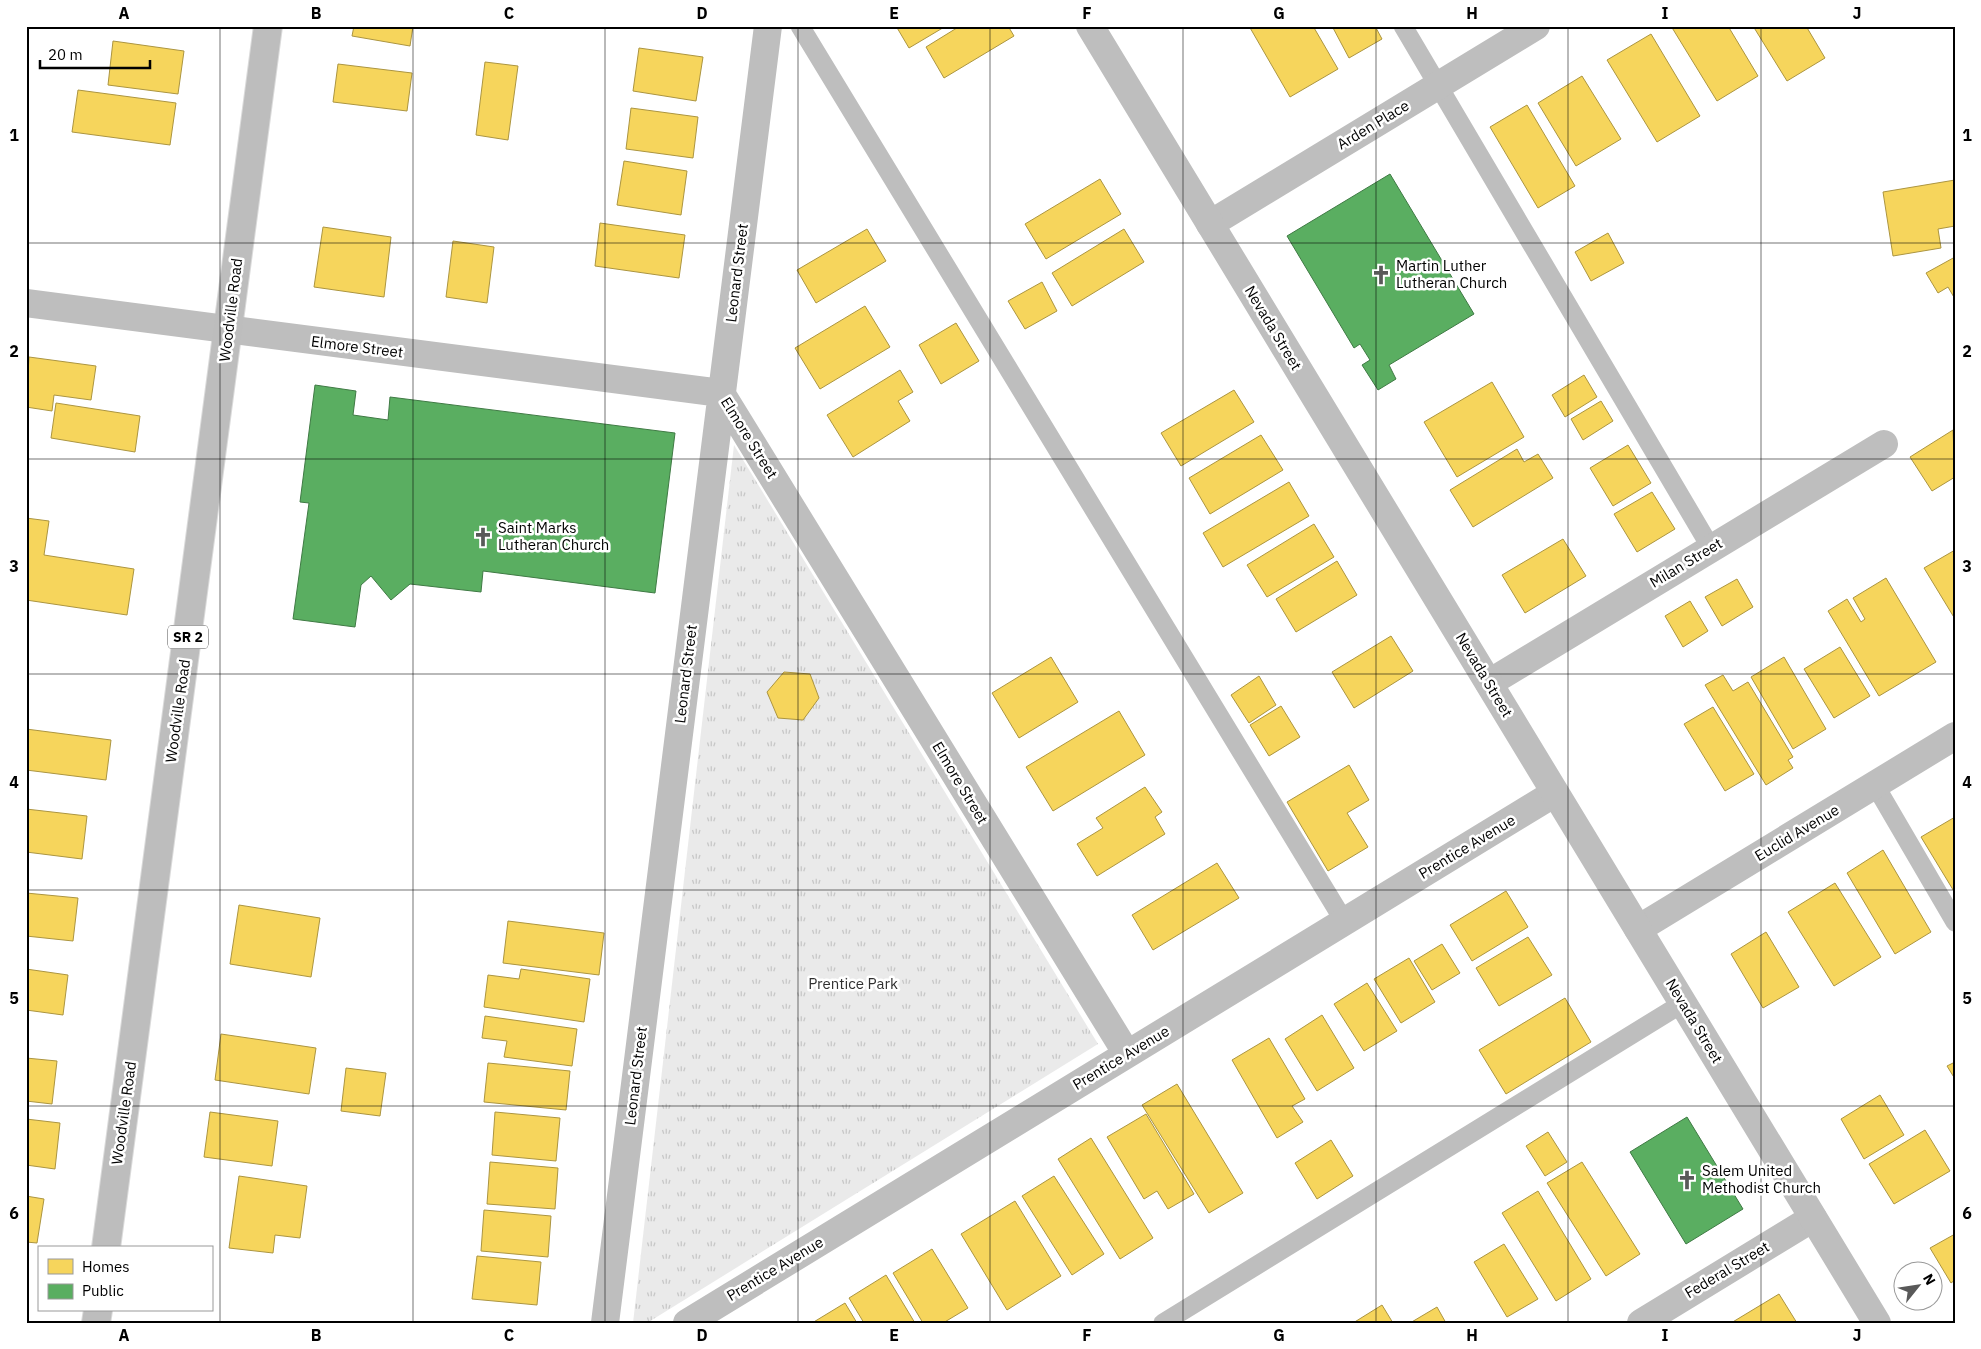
<svg xmlns="http://www.w3.org/2000/svg" width="1981" height="1349" font-family="'IBM Plex Sans',sans-serif">
	<defs>
		<pattern id="grass-tufts" width="24" height="20" patternUnits="userSpaceOnUse" patternTransform="scale(1.25)"><rect width="24" height="20" fill="#eaeaea"/><path d="M3 7l-1-3M5 7V3M7 7l1-3M15 17l-1-3M17 17v-4M19 17l1-3" fill="none" stroke="#c7c7c7"/></pattern>
	</defs>
	<rect width="100%" height="100%" fill="#fff"/>
	<path fill="url(#grass-tufts)" d="M734,445L1098,1044L647,1323H633Z"/>
	<path fill="#f6d55c" stroke="#ac9540" d="M354,26H413L410,46L352,36Z
		M896,26H946L909,48Z
		M960,26H1008L1014,36L944,78L926,47Z
		M1249,26H1313L1338,69L1290,97Z
		M1332,26H1375L1382,39L1349,58Z
		M1671,26H1728L1758,76L1717,101Z
		M1753,26H1806L1825,58L1787,81Z
		M1651,34L1700,116L1657,142L1607,60Z
		M113,41L184,51L178,94L108,85Z
		M639,48L703,57L696,101L633,91Z
		M485,62L518,66L508,140L476,135Z
		M338,64L412,73L407,111L333,102Z
		M1582,76L1621,139L1576,166L1538,103Z
		M78,90L176,103L170,145L72,132Z
		M1527,105L1575,186L1538,208L1490,127Z
		M631,108L698,117L693,158L626,149Z
		M624,161L687,171L681,215L617,205Z
		M1100,179L1121,214L1046,259L1025,224Z
		M1955,180V226L1938,229L1941,248L1893,256L1883,192Z
		M600,223L685,235L679,278L595,266Z
		M323,227L391,237L384,297L314,287Z
		M867,229L886,261L816,303L797,270Z
		M1124,229L1144,262L1072,306L1052,273Z
		M1608,233L1624,263L1591,281L1575,252Z
		M453,241L494,247L487,303L446,297Z
		M1955,257V299L1948,287L1938,293L1926,273Z
		M1042,282L1057,311L1025,329L1008,301Z
		M865,306L890,347L820,389L795,348Z
		M956,323L979,361L941,384L919,345Z
		M29,357L96,366L91,400L54,395L52,411L26,407Z
		M900,370L913,392L898,401L910,421L853,457L827,415Z
		M1584,375L1597,397L1565,417L1552,395Z
		M1492,382L1524,437L1457,477L1424,422Z
		M1234,390L1254,422L1181,466L1161,433Z
		M1601,401L1613,421L1583,440L1571,419Z
		M56,403L140,416L135,452L51,438Z
		M1953,430L1955,477L1932,491L1910,457Z
		M1261,435L1283,470L1210,514L1189,478Z
		M1628,445L1651,483L1613,506L1590,468Z
		M1517,449L1524,462L1538,454L1553,478L1473,527L1450,490Z
		M1289,482L1309,516L1223,567L1203,533Z
		M1652,492L1675,529L1637,552L1614,514Z
		M26,518L49,521L44,555L134,569L127,615L26,600Z
		M1314,524L1334,557L1267,597L1247,565Z
		M1563,539L1586,576L1525,613L1502,575Z
		M1955,550V619L1924,568Z
		M1337,561L1357,595L1296,632L1276,599Z
		M1886,578L1936,662L1879,696L1828,611L1847,599L1861,622L1865,619L1853,598Z
		M1737,579L1753,607L1722,626L1705,597Z
		M1690,601L1708,631L1683,647L1665,616Z
		M1391,636L1413,671L1354,708L1332,672Z
		M1840,647L1870,696L1834,718L1804,669Z
		M1051,657L1078,702L1019,738L992,693Z
		M1784,657L1826,729L1793,749L1751,677Z
		M784,672L810,674L819,698L803,720L778,718L767,692Z
		M1723,675L1733,691L1748,682L1793,757L1788,760L1793,768L1766,785L1705,685Z
		M1259,676L1276,705L1249,723L1231,695Z
		M1281,706L1300,737L1269,756L1250,725Z
		M1713,707L1754,774L1725,791L1684,724Z
		M1119,711L1145,755L1053,811L1026,767Z
		M26,729L111,740L106,780L26,770Z
		M1349,765L1369,800L1347,813L1368,847L1328,871L1287,802Z
		M1145,787L1162,812L1155,817L1165,834L1097,876L1077,844L1103,828L1096,818Z
		M26,809L87,816L82,859L26,852Z
		M1955,817V893L1921,837Z
		M1883,850L1931,932L1895,954L1847,873Z
		M1217,863L1239,898L1153,950L1132,915Z
		M1835,883L1881,957L1834,986L1788,912Z
		M1506,891L1528,927L1472,961L1450,925Z
		M26,893L78,898L73,941L26,936Z
		M239,905L320,918L311,977L230,964Z
		M508,921L604,933L599,975L503,963Z
		M1766,932L1799,987L1763,1008L1731,954Z
		M1528,937L1552,975L1499,1006L1476,968Z
		M1442,944L1460,973L1432,990L1414,961Z
		M1409,958L1435,1002L1401,1023L1374,979Z
		M26,969L68,975L63,1015L26,1010Z
		M521,969L590,979L584,1022L484,1007L488,975L519,979Z
		M1367,983L1397,1031L1364,1051L1334,1004Z
		M1565,998L1591,1042L1506,1094L1479,1050Z
		M1322,1015L1354,1068L1317,1091L1285,1039Z
		M485,1016L577,1029L572,1066L504,1057L507,1041L482,1038Z
		M221,1034L316,1048L309,1094L215,1080Z
		M1269,1038L1305,1099L1292,1106L1303,1122L1277,1138L1232,1060Z
		M26,1058L57,1061L52,1104L26,1101Z
		M1955,1062V1079L1947,1066Z
		M488,1063L570,1071L566,1110L484,1102Z
		M346,1068L386,1073L380,1116L341,1111Z
		M1177,1084L1243,1193L1209,1213L1142,1105Z
		M1880,1095L1904,1135L1864,1159L1841,1119Z
		M210,1112L278,1121L272,1166L204,1157Z
		M495,1112L560,1118L556,1161L492,1155Z
		M1146,1114L1194,1194L1168,1209L1157,1191L1144,1199L1107,1137Z
		M26,1119L60,1123L55,1169L26,1165Z
		M1925,1130L1950,1171L1894,1204L1869,1164Z
		M1548,1132L1567,1162L1545,1176L1526,1146Z
		M1091,1138L1153,1238L1120,1259L1058,1159Z
		M1331,1140L1353,1176L1317,1199L1295,1163Z
		M490,1162L558,1168L555,1209L487,1204Z
		M1582,1162L1640,1254L1606,1276L1547,1183Z
		M239,1176L307,1186L300,1238L275,1235L273,1253L229,1248Z
		M1054,1176L1104,1254L1072,1275L1022,1196Z
		M1538,1191L1591,1279L1556,1301L1502,1213Z
		M26,1196L44,1199L37,1243L26,1242Z
		M1015,1201L1061,1276L1007,1310L961,1234Z
		M484,1210L551,1216L548,1257L481,1251Z
		M1955,1234V1280L1951,1283L1930,1248Z
		M1504,1244L1538,1299L1507,1317L1474,1262Z
		M932,1249L968,1308L943,1323H923L893,1273Z
		M477,1256L541,1262L537,1305L472,1299Z
		M886,1275L915,1323H864L849,1298Z
		M1779,1294L1797,1323H1731Z
		M845,1303L857,1323H812Z
		M1382,1305L1393,1323H1353Z
		M1437,1307L1446,1323H1410Z"/>
	<path fill="#5aae61" stroke="#3f7a44" d="M1390,174L1474,314L1389,365L1396,379L1378,390L1362,365L1370,360L1360,344L1354,348L1287,236Z
		M315,385L356,391L353,415L388,420L390,397L675,433L655,593L483,571L481,592L410,584L391,600L371,576L361,585L355,627L293,619L309,503L300,502Z
		M1687,1117L1743,1209L1686,1244L1630,1152Z"/>
	<g fill="none" stroke-linecap="round" stroke-linejoin="round">
		<defs>
			<path id="primary" d="M106,1248L268,26
				M96,1323L98,1310"/>
		</defs>
		<use href="#primary" stroke="#dbdbdb" stroke-width="30"/>
		<path stroke="#bebebe" stroke-width="19" d="M800,26L1344,921
			M1403,26L1711,548
			M1875,785L1955,922
			M1163,1323L1683,1003"/>
		<path stroke="#bebebe" stroke-width="28" d="M1210,224L1536,26
			M26,303L721,393L1127,1054
			M1489,683L1884,444
			M1638,929L1955,736
			M605,1323L768,26
			M687,1323L1555,793
			M1641,1323L1813,1218"/>
		<path stroke="#bebebe" stroke-width="28" d="M1090,26L1877,1323"/>
		<use href="#primary" stroke="#bdbdbd" stroke-width="28"/>
	</g>
	<path fill="none" stroke="#000" stroke-width="1" stroke-opacity="0.55" d="M220,26V1323M413,26V1323M605,26V1323M798,26V1323M990,26V1323M1183,26V1323M1376,26V1323M1568,26V1323M1761,26V1323M26,243H1955M26,459H1955M26,674H1955M26,890H1955M26,1106H1955"/>
	<defs>
		<symbol id="church-bare" viewBox="-9 -9 18 18"><path d="M-1.2-6h2.4v3.5h3.3v2.4h-3.3V6h-2.4V-.1h-3.3v-2.4h3.3Z" fill="#595959" stroke="#fff" stroke-width="2.5" paint-order="stroke"/></symbol>
	</defs>
	<g fill-rule="evenodd">
		<use href="#church-bare" x="1367" y="261" width="28" height="28"/>
		<use href="#church-bare" x="469" y="523" width="28" height="28"/>
		<use href="#church-bare" x="1673" y="1166" width="28" height="28"/>
	</g>
	<g text-anchor="middle" stroke-width="5" stroke-linejoin="round" paint-order="stroke">
		<rect fill="#fff" stroke="#4c4c4c" stroke-width="1" x="168" y="625.5" width="40" height="23" rx="4"/>
		<g font-size="14" font-weight="bold" fill="#000">
			<text x="188" y="642">SR 2</text>
		</g>
		<g font-size="15" fill="#000" stroke="#fff">
			<text transform="translate(1373 125) rotate(-31)" y="5">Arden Place</text>
			<text transform="translate(737 273) rotate(-83)" y="5">Leonard Street</text>
			<text transform="translate(231 310) rotate(-83)" y="5">Woodville Road</text>
			<text transform="translate(1273 328) rotate(59)" y="5">Nevada Street</text>
			<text transform="translate(357 347) rotate(7)" y="5">Elmore Street</text>
			<text transform="translate(749 438) rotate(58)" y="5">Elmore Street</text>
			<text transform="translate(1686 563) rotate(-31)" y="5">Milan Street</text>
			<text transform="translate(686 674) rotate(-83)" y="5">Leonard Street</text>
			<text transform="translate(1484 675) rotate(59)" y="5">Nevada Street</text>
			<text transform="translate(178 711) rotate(-82)" y="5">Woodville Road</text>
			<text transform="translate(960 783) rotate(59)" y="5">Elmore Street</text>
			<text transform="translate(1797 833) rotate(-31)" y="5">Euclid Avenue</text>
			<text transform="translate(1467 847) rotate(-31)" y="5">Prentice Avenue</text>
			<text transform="translate(1694 1021) rotate(59)" y="5">Nevada Street</text>
			<text transform="translate(1121 1058) rotate(-31)" y="5">Prentice Avenue</text>
			<text transform="translate(636 1076) rotate(-83)" y="5">Leonard Street</text>
			<text transform="translate(124 1113) rotate(-82)" y="5">Woodville Road</text>
			<text transform="translate(775 1269) rotate(-31)" y="5">Prentice Avenue</text>
			<text transform="translate(1727 1270) rotate(-31)" y="5">Federal Street</text>
		</g>
		<g font-size="15" fill="#000" stroke="#fff" text-anchor="start">
			<text x="1396" y="271">Martin Luther<tspan x="1396" dy="17">Lutheran Church</tspan></text>
			<text x="498" y="533">Saint Marks<tspan x="498" dy="17">Lutheran Church</tspan></text>
			<text x="1702" y="1176">Salem United<tspan x="1702" dy="17">Methodist Church</tspan></text>
		</g>
		<g font-size="15" fill="#303030" stroke="#fff">
			<text x="853" y="989">Prentice Park</text>
		</g>
	</g>
	<rect width="1981" height="1349" fill="none" stroke="#ffffff" stroke-width="55"/>
	<rect x="38" y="1246" width="175" height="65" fill="#ffffff" stroke="#999999"/>
	<rect x="48" y="1259" width="25" height="15" fill="#f6d55c" stroke="#999999"/>
	<text x="82" y="1272" font-size="15" fill="#000000">Homes</text>
	<rect x="48" y="1284" width="25" height="15" fill="#5aae61" stroke="#999999"/>
	<text x="82" y="1296" font-size="15" fill="#000000">Public</text>
	<g transform="translate(1918 1286) rotate(60)"><circle r="24" fill="#ffffff" stroke="#999999"/>
	<path d="M0-4L9 19L0 12L-9 19Z" fill="#595959"/>
	<text y="-8" font-size="14" font-weight="bold" text-anchor="middle" fill="#000000">N</text>
	</g>
	<path d="M40 60v8h110v-8" fill="none" stroke="#000000" stroke-width="2.5"/>
	<text x="48" y="60" font-size="15" fill="#000000" stroke="#ffffff" stroke-width="4" paint-order="stroke">20 m</text>
	<rect x="28" y="28" width="1926" height="1294" fill="none" stroke="#000" stroke-width="2"/>
	<g font-size="16" text-anchor="middle" font-weight="bold" fill="#000">
		<text x="124" y="19">A</text>
		<text x="316" y="19">B</text>
		<text x="509" y="19">C</text>
		<text x="702" y="19">D</text>
		<text x="894" y="19">E</text>
		<text x="1087" y="19">F</text>
		<text x="1279" y="19">G</text>
		<text x="1472" y="19">H</text>
		<text x="1665" y="19">I</text>
		<text x="1857" y="19">J</text>
		<text x="14" y="141">1</text>
		<text x="1967" y="141">1</text>
		<text x="14" y="357">2</text>
		<text x="1967" y="357">2</text>
		<text x="14" y="572">3</text>
		<text x="1967" y="572">3</text>
		<text x="14" y="788">4</text>
		<text x="1967" y="788">4</text>
		<text x="14" y="1004">5</text>
		<text x="1967" y="1004">5</text>
		<text x="14" y="1219">6</text>
		<text x="1967" y="1219">6</text>
		<text x="124" y="1341">A</text>
		<text x="316" y="1341">B</text>
		<text x="509" y="1341">C</text>
		<text x="702" y="1341">D</text>
		<text x="894" y="1341">E</text>
		<text x="1087" y="1341">F</text>
		<text x="1279" y="1341">G</text>
		<text x="1472" y="1341">H</text>
		<text x="1665" y="1341">I</text>
		<text x="1857" y="1341">J</text>
	</g>
</svg>
